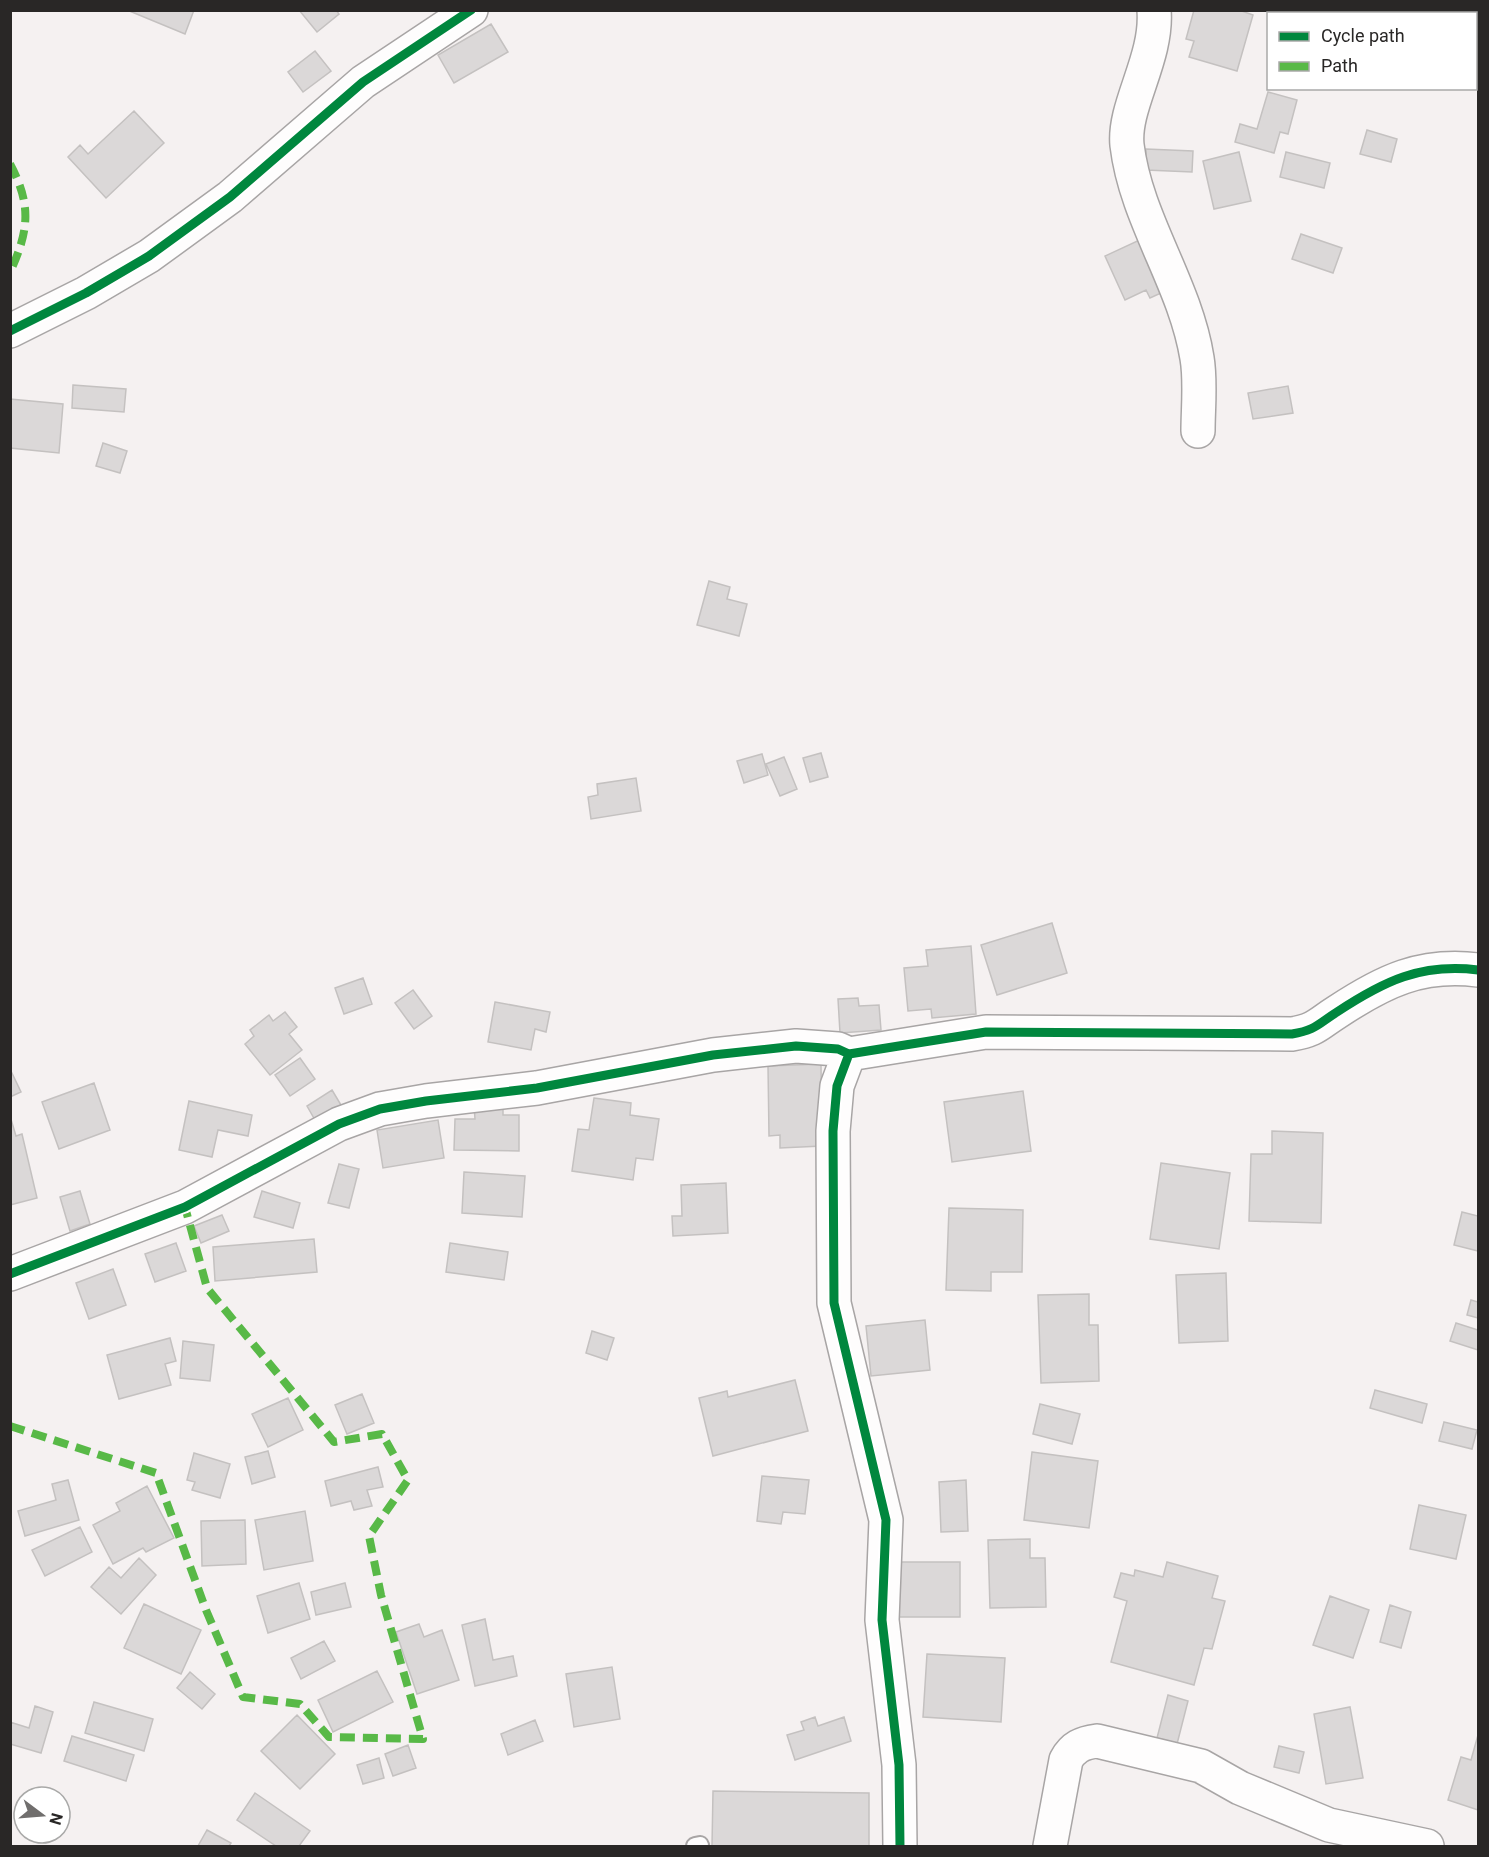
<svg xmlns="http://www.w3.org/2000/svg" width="1489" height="1857" font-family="Roboto,sans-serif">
	<rect width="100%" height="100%" fill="#f5f1f1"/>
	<path fill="#dbd8d8" stroke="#c4c1c0" stroke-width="1.5" d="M127,10H194L185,34Z
		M299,10H336L339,14L317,32Z
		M1194,10H1239L1253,15L1237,71L1189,57L1194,41L1186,39Z
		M491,24L508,52L454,83L438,55Z
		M315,51L331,71L303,92L288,72Z
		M1268,92L1297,100L1288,134L1280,132L1274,153L1235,142L1240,124L1257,129Z
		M134,111L164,143L106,198L68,157L80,145L88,154Z
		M1367,130L1397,139L1391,162L1360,154Z
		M1146,149L1193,151L1192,172L1146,170Z
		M1239,152L1251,201L1214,209L1203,161Z
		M1286,152L1330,163L1324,188L1280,177Z
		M1301,234L1342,248L1333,273L1292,259Z
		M1146,237L1170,289L1150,298L1146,290L1125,300L1105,256Z
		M73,385L126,389L124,412L72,408Z
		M1288,386L1293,413L1253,419L1248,393Z
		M10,399L63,404L59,453L10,448Z
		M103,443L127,451L120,473L96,466Z
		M709,581L730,587L727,599L747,604L739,636L697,625Z
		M821,753L828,777L810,782L803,758Z
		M762,754L768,775L744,783L737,761Z
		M784,757L797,789L780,796L766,764Z
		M636,778L641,811L591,819L588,797L598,795L597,784Z
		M1052,923L1067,973L997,995L981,945Z
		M971,946L976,1014L932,1018L931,1009L908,1011L904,968L928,966L926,950Z
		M363,978L372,1004L344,1014L335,988Z
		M413,990L432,1016L414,1029L395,1003Z
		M858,998L859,1006L879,1005L881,1030L840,1033L838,999Z
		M495,1002L550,1012L546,1032L535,1029L531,1050L488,1042Z
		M285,1012L297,1027L289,1034L302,1050L270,1075L245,1044L254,1036L250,1030L269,1015L273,1021Z
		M300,1058L315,1079L290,1096L275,1075Z
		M821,1064L822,1146L780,1148V1135L769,1136L768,1066Z
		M10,1069L21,1092L10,1097Z
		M94,1083L110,1130L59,1149L42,1102Z
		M332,1090L341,1105L315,1120L307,1106Z
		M1023,1091L1031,1151L952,1162L944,1102Z
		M594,1098L631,1103L630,1115L659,1119L653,1160L636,1158L633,1180L572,1171L578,1129L589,1130Z
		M189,1101L252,1115L248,1136L218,1130L212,1157L179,1150Z
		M474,1106H503V1115H519V1151L454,1150L455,1119H475Z
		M10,1116L16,1136L22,1134L37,1198L10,1205Z
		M438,1120L444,1158L383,1168L377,1130Z
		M1272,1131L1323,1133L1321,1223L1249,1221L1251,1154H1272Z
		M1161,1163L1230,1173L1219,1249L1150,1239Z
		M339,1164L359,1169L349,1208L328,1203Z
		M464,1172L525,1176L522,1217L462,1213Z
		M726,1183L728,1233L673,1236L672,1216H682L681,1185Z
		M80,1191L90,1224L70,1231L60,1197Z
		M262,1191L300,1203L293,1228L254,1217Z
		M949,1208L1023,1210L1022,1272H991V1291L946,1290Z
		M1462,1212L1478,1216V1251L1454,1245Z
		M222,1215L229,1231L201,1243L194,1226Z
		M314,1239L317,1272L215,1281L213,1247Z
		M176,1243L186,1271L155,1282L145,1254Z
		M450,1243L508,1252L504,1280L446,1272Z
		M113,1269L126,1305L89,1319L76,1283Z
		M1226,1273L1228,1341L1179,1343L1176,1275Z
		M1089,1294V1325H1098L1099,1381L1041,1383L1038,1295Z
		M1471,1300L1478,1302V1318L1467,1315Z
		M925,1320L930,1370L871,1376L866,1326Z
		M1456,1323L1478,1330V1350L1450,1341Z
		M592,1331L614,1338L607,1360L586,1353Z
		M170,1338L176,1361L165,1364L171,1385L119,1399L107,1355Z
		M183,1341L214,1345L210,1381L180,1378Z
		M795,1380L808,1431L713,1456L699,1398L727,1391L728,1397Z
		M1375,1390L1427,1404L1422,1423L1370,1408Z
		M362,1394L374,1423L347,1434L335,1405Z
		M288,1398L303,1430L268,1447L252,1414Z
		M1040,1404L1080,1414L1072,1444L1033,1434Z
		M1444,1422L1477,1430L1472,1449L1439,1441Z
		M268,1451L275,1477L252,1484L245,1457Z
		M1032,1452L1098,1461L1089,1528L1024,1520Z
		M194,1453L230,1464L220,1498L192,1490L195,1482L187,1480Z
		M378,1467L383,1487L367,1490L372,1506L354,1510L351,1501L331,1506L325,1481Z
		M762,1476L809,1480L805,1514L783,1512L781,1524L757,1521Z
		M68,1480L79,1520L25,1536L18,1511L56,1500L52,1484Z
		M966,1480L968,1531L941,1532L939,1482Z
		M147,1486L174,1538L146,1552L143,1548L113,1564L93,1525L120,1511L116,1503Z
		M1419,1505L1466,1515L1456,1559L1410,1549Z
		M305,1511L313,1561L264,1570L255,1520Z
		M245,1520L246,1564L202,1566L201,1521Z
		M80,1527L92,1552L45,1576L32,1550Z
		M1030,1539V1558H1045L1046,1607L990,1608L988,1540Z
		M139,1558L156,1575L121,1614L91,1587L109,1567L121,1578Z
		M896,1562H960V1617H896Z
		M1167,1562L1218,1576L1212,1598L1225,1601L1212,1649L1204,1648L1194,1685L1111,1662L1127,1601L1114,1597L1121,1573L1134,1576L1135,1570L1163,1577Z
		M299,1583L310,1619L268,1633L257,1596Z
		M345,1583L351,1607L316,1615L311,1592Z
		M1330,1596L1369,1610L1353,1658L1313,1645Z
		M144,1604L201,1630L181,1674L124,1648Z
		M1390,1605L1411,1612L1401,1648L1380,1642Z
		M485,1619L493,1660L513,1656L517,1676L475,1686L462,1625Z
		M419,1624L424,1637L442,1630L459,1680L417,1694L396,1632Z
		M324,1641L335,1661L301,1679L291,1658Z
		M927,1654L1005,1658L1001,1722L923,1717Z
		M612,1667L620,1719L574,1727L566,1674Z
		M377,1671L393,1702L333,1732L318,1700Z
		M190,1672L215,1694L202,1709L177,1688Z
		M1168,1695L1188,1701L1177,1744L1157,1738Z
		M94,1702L153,1719L144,1751L85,1733Z
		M35,1706L53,1712L41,1753L10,1744V1722L29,1728Z
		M1350,1707L1363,1778L1326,1784L1314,1714Z
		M297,1715L335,1754L300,1789L261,1751Z
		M815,1717L818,1726L844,1717L851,1741L795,1760L787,1735L804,1730L801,1722Z
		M535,1720L543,1741L508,1755L501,1734Z
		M1478,1735V1810L1448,1800L1461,1757L1471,1760Z
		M72,1736L134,1755L126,1781L64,1761Z
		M408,1745L416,1768L393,1776L385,1754Z
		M1279,1746L1304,1752L1299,1773L1274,1767Z
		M379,1758L384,1778L363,1784L357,1765Z
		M713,1791L869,1793V1846H712Z
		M255,1793L310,1831L299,1846H276L237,1820Z
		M207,1830L231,1843L229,1846H198Z"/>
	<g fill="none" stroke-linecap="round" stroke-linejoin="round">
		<defs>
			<path id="lane" d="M695,1846L700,1845"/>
			<path id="street" d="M1154,10C1158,58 1123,106 1127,145C1136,220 1185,283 1197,358C1201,381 1198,408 1198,431
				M10,331L86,293L149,256L230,197L363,82L471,10
				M849,1054L837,1086L833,1131L834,1303L886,1520L882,1620L899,1765L900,1846
				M10,1274L185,1207L339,1124L380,1109L426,1101L537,1088L713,1055L796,1046L838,1049L849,1054L986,1032L1292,1034C1316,1030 1318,1024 1337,1012C1384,981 1421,963 1478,970
				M1050,1846L1066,1760C1073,1747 1082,1743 1097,1741L1201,1766L1240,1788L1329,1825L1427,1846"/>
		</defs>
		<use href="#lane" stroke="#a8a5a5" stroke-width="20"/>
		<use href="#street" stroke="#a8a5a5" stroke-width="36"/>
		<use href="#lane" stroke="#fefdfd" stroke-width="16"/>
		<use href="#street" stroke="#fefdfd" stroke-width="33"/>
		<path stroke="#58b947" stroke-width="8" stroke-dasharray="15 8" stroke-linecap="butt" d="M10,164C32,205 29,231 10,272
			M10,1426L156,1473L206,1610L243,1697L300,1704L329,1737L423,1739L381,1595L369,1536L408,1480L382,1434L334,1442L207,1288L185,1207"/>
		<defs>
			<path id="cycleway" d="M10,331L86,293L149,256L230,197L363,82L471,10
				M849,1054L837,1086L833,1131L834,1303L886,1520L882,1620L899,1765L900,1846
				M10,1274L185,1207L339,1124L380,1109L426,1101L537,1088L713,1055L796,1046L838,1049L849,1054L986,1032L1292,1034C1316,1030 1318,1024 1337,1012C1384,981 1421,963 1478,970"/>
		</defs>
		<use href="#cycleway" stroke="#fff" stroke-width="13"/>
		<use href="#cycleway" stroke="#00873e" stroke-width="9"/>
	</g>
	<rect width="1489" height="1857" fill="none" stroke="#292726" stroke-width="24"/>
	<rect x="1267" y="12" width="210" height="78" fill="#ffffff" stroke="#a9a9a8" stroke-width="1.5"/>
	<rect x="1279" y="32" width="30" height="9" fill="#00873e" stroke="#a9a9a8" stroke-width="1.5"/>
	<text x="1321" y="42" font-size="18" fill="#292726">Cycle path</text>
	<rect x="1279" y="62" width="30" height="9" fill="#58b947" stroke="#a9a9a8" stroke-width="1.5"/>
	<text x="1321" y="72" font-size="18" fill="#292726">Path</text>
	<g transform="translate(42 1815) rotate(106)"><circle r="28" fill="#ffffff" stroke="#a9a9a8" stroke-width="1.5"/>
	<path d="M0-4.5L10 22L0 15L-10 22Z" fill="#706e6d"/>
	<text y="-9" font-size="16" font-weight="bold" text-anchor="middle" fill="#292726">N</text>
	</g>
</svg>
